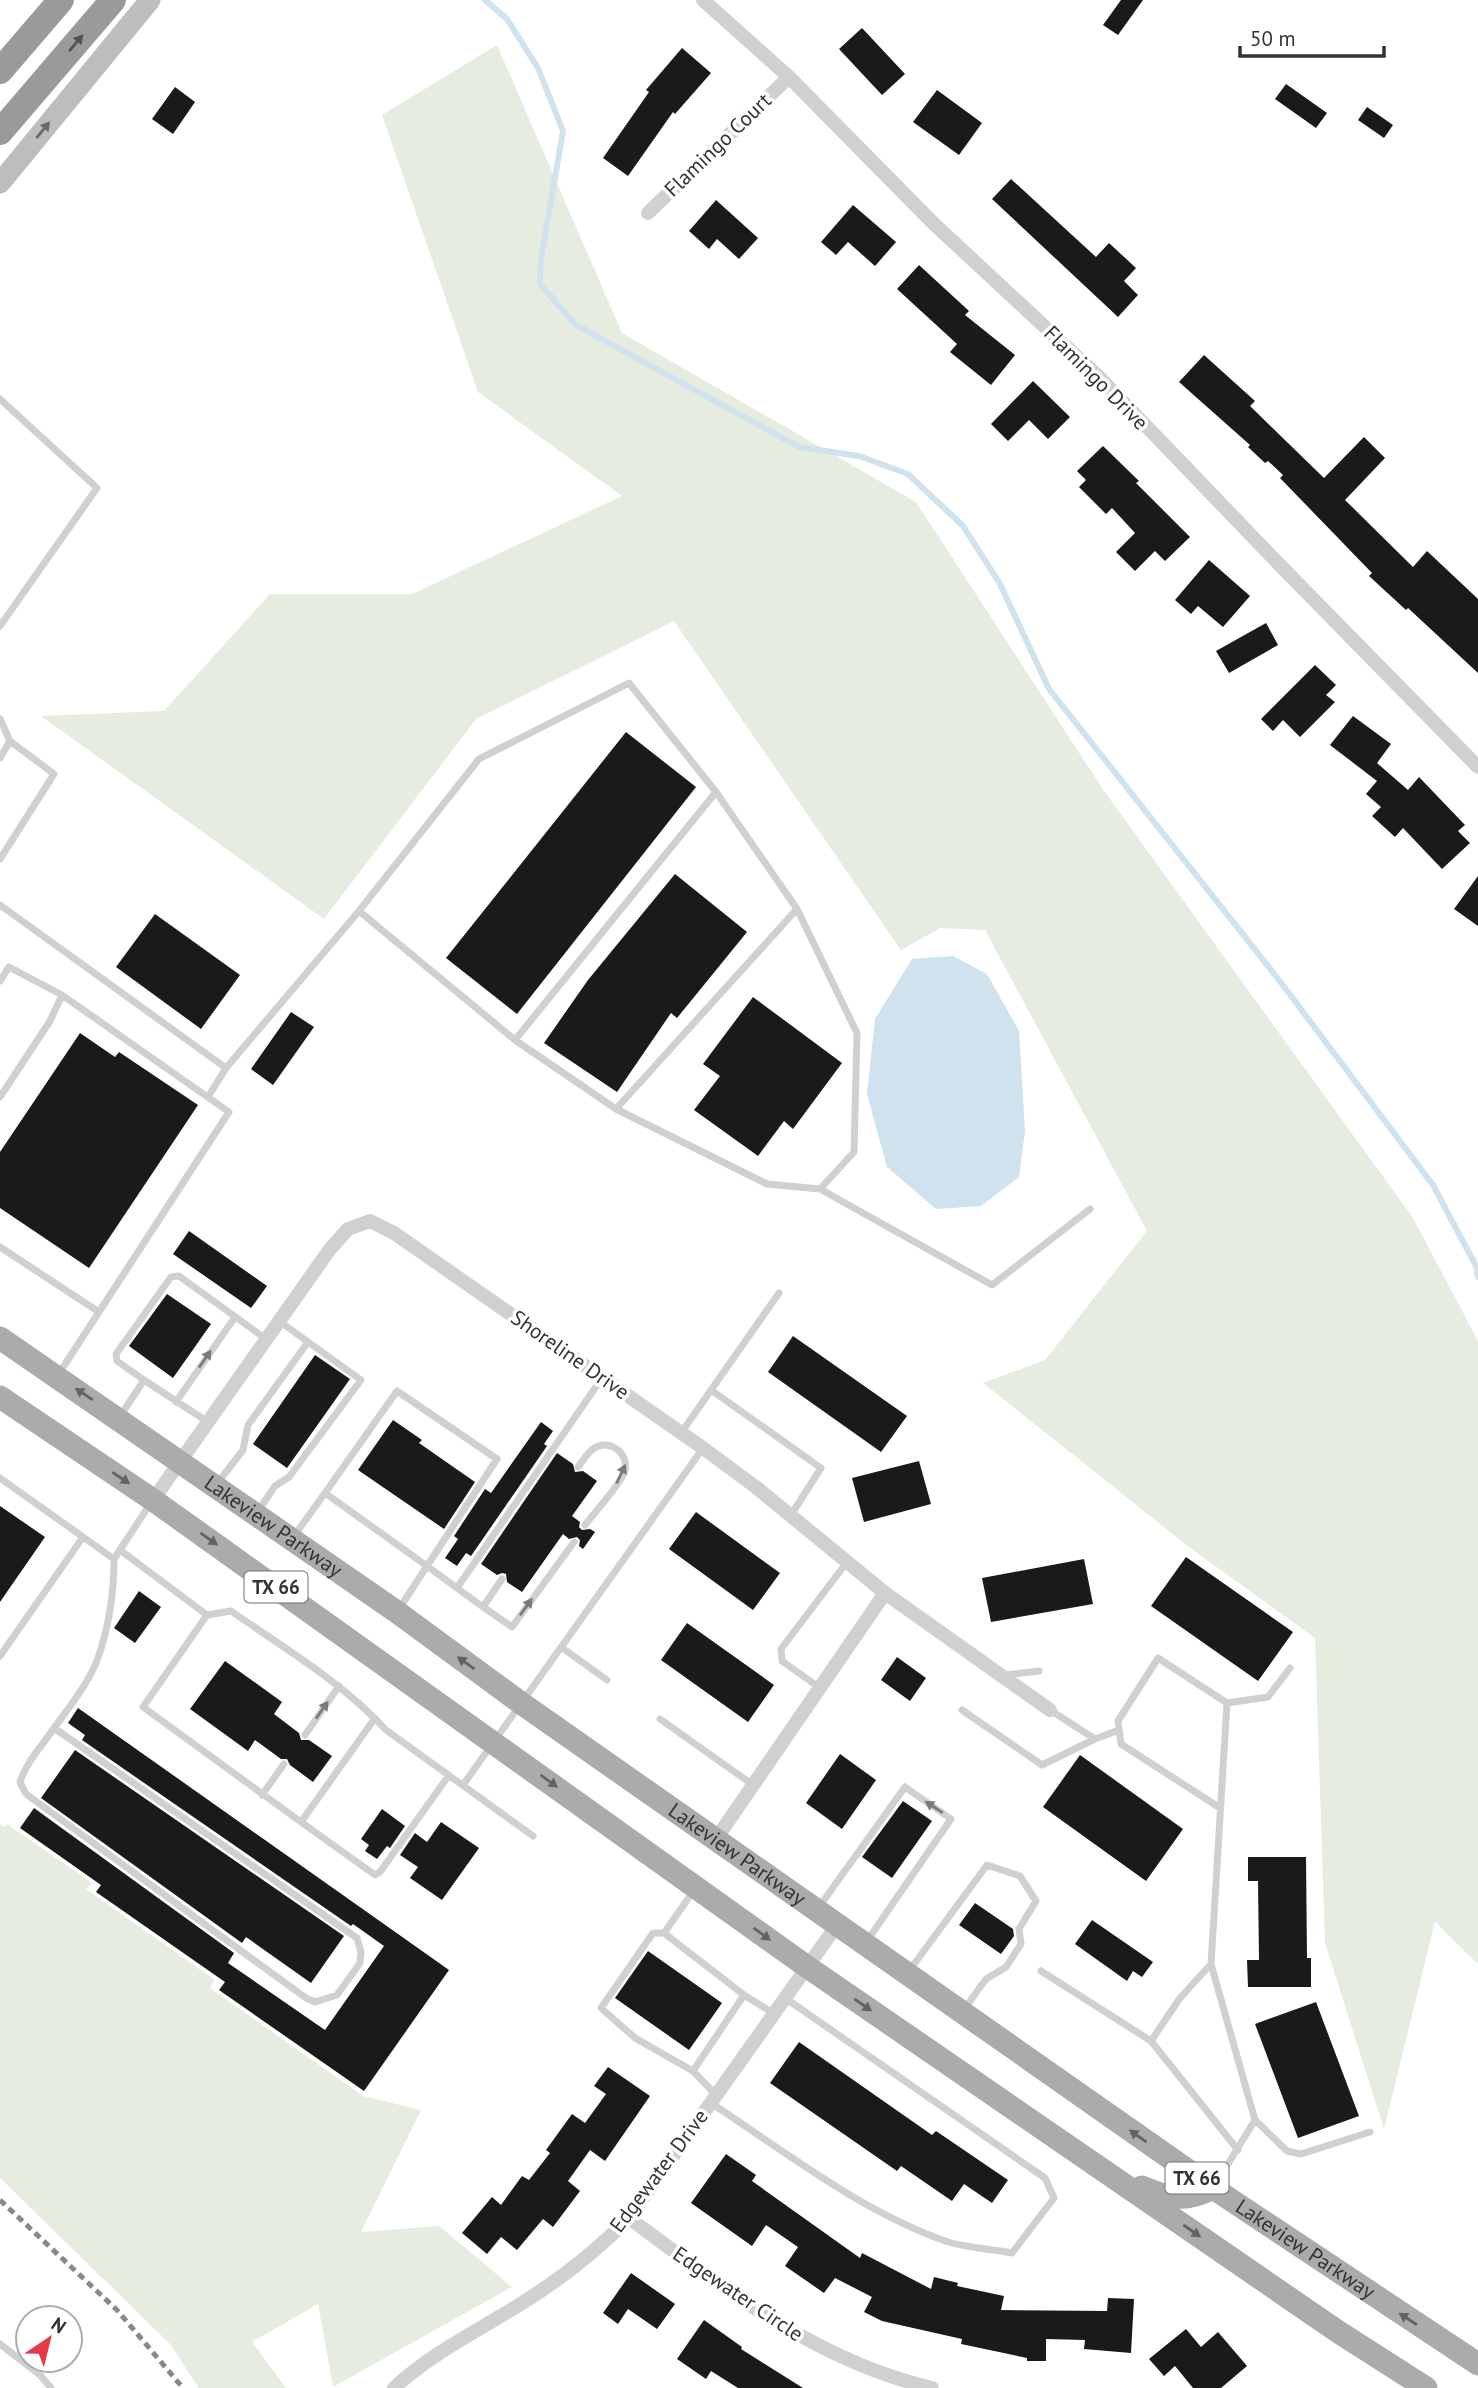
<svg xmlns="http://www.w3.org/2000/svg" width="1478" height="2388" font-family="'PT Sans',sans-serif">
	<rect width="100%" height="100%" fill="#fff"/>
	<path fill="#e6ecdf" d="M497,45L622,333L916,502L1104,791L1413,1218L1478,1341V1964L1435,1922L1384,2129L1325,1943L1315,1638L1189,1547L983,1383L1045,1360L1147,1231L985,930L940,928L901,950L674,621L476,719L324,919L41,716L164,711L270,594H412L622,496L478,392L382,115Z
		M0,1824L5,1827L7,1824L92,1883L86,1889L215,1980L210,1988L363,2096L421,2110L361,2232L439,2226L512,2287L333,2387L318,2304L252,2342L286,2388H199L170,2344L0,2178Z"/>
	<path fill="#cfe2ee" d="M953,956L987,974L1019,1031L1025,1131L1019,1177L981,1206L936,1209L887,1167L867,1094L875,1019L912,959Z"/>
	<g fill="none" stroke-linecap="round" stroke-linejoin="round">
		<path stroke="#cfe2ee" stroke-width="6" d="M485,0L507,19L538,68L563,131L541,259L540,284L576,325L799,447L859,456L908,474L963,526L1000,584L1049,689L1279,980L1433,1185L1476,1266L1478,1277"/>
	</g>
	<path fill="#1a1a1a" d="M1121,0H1143L1118,35L1103,25Z
		M862,28L905,74L882,95L839,49Z
		M682,48L711,73L675,114L673,112L628,176L603,158L649,92L646,90Z
		M1286,84L1327,113L1316,128L1275,99Z
		M175,87L195,102L173,134L152,119Z
		M937,90L982,123L959,155L913,122Z
		M1367,107L1393,125L1384,138L1358,120Z
		M1011,179L1096,257L1109,243L1136,268L1124,281L1138,295L1118,317L992,199Z
		M716,200L758,238L739,259L717,239L709,249L689,231Z
		M853,205L896,242L875,266L848,242L836,255L821,242Z
		M919,265L969,311L965,315L1015,355L991,385L950,352L957,344L897,289Z
		M1204,355L1255,401L1250,406L1324,478L1364,437L1385,458L1345,500L1413,567L1427,551L1478,599V673L1408,608L1406,610L1369,576L1372,573L1280,478L1283,475L1268,461L1265,463L1248,447L1250,445L1179,382Z
		M1033,381L1070,417L1048,439L1029,420L1008,441L991,424Z
		M1103,446L1139,481L1136,483L1190,537L1165,561L1155,551L1135,571L1116,552L1135,533L1112,508L1106,514L1079,487L1086,480L1077,471Z
		M1209,560L1250,596L1223,627L1198,606L1191,614L1175,600Z
		M1266,623L1278,645L1229,673L1216,651Z
		M1315,665L1336,685L1326,695L1335,702L1300,737L1283,720L1273,731L1261,719Z
		M1353,716L1391,744L1377,763L1408,790L1419,777L1465,825L1458,831L1470,843L1442,869L1403,828L1395,837L1372,816L1381,807L1366,794L1377,781L1330,745Z
		M626,732L696,787L517,1014L446,958Z
		M675,874L747,932L677,1018L671,1013L617,1092L544,1043L588,980Z
		M1478,876V926L1454,909Z
		M155,914L240,975L201,1029L116,967Z
		M753,997L842,1063L793,1129L784,1121L758,1156L694,1110L720,1076L703,1064Z
		M291,1012L314,1027L273,1085L251,1069Z
		M80,1033L115,1057L119,1052L198,1105L89,1268L0,1208V1152Z
		M189,1231L267,1286L251,1308L173,1254Z
		M167,1294L211,1324L173,1378L129,1346Z
		M793,1336L907,1416L881,1452L768,1372Z
		M315,1355L350,1379L287,1468L253,1444Z
		M393,1420L422,1440L419,1443L475,1482L444,1529L358,1470Z
		M541,1422L553,1431L544,1444L547,1446L471,1556L466,1553L457,1566L445,1558L458,1539L454,1536L485,1489L491,1493Z
		M557,1453L573,1464L575,1472L583,1471L597,1481L572,1516L580,1522L579,1527L582,1530L590,1529L595,1532L583,1549L579,1546L580,1540L577,1537L569,1539L563,1534L522,1592L507,1582L506,1574L502,1573L497,1575L481,1564Z
		M919,1461L931,1504L864,1522L852,1478Z
		M0,1506L45,1537L0,1602Z
		M696,1512L780,1573L753,1610L669,1549Z
		M1186,1557L1293,1632L1258,1681L1151,1606Z
		M1084,1559L1093,1604L991,1622L982,1578Z
		M139,1591L161,1607L135,1643L114,1628Z
		M687,1623L774,1685L748,1722L661,1660Z
		M897,1657L926,1678L910,1701L881,1680Z
		M225,1661L282,1702L274,1714L299,1733L301,1740H309L332,1756L313,1782L290,1765L287,1759H281L255,1740L248,1751L190,1709Z
		M78,1708L449,1970L364,2091L219,1990L225,1982L96,1892L101,1885L20,1828L34,1808L234,1953L228,1963L325,2030L384,1946L353,1924L351,1926L82,1740L85,1735L68,1723Z
		M75,1750L344,1936L311,1983L246,1937L242,1943L41,1798Z
		M840,1754L876,1780L842,1829L806,1803Z
		M1080,1755L1183,1829L1146,1881L1043,1807Z
		M903,1801L932,1821L892,1878L862,1857Z
		M382,1809L405,1826L390,1848L387,1846L377,1859L365,1851L369,1845L361,1839Z
		M441,1822L479,1848L442,1900L410,1878L418,1867L400,1855L415,1833L427,1842Z
		M1248,1857H1306L1307,1958H1311V1987H1248L1247,1960H1259L1258,1881H1248Z
		M975,1903L1013,1929L1014,1936L1001,1954L959,1925Z
		M1092,1920L1153,1962L1142,1977L1133,1971L1127,1981L1075,1944Z
		M648,1951L722,2003L689,2050L615,1998Z
		M1316,2002L1359,2116L1298,2138L1255,2024Z
		M799,2042L932,2135L936,2131L1008,2180L992,2203L964,2184L952,2201L901,2166L897,2171L770,2083Z
		M608,2067L650,2096L605,2161L590,2150L568,2181L580,2191L553,2227L543,2219L517,2250L501,2237L487,2254L462,2233L492,2197L501,2205L522,2176L529,2180L550,2153L546,2150L572,2114L585,2123L606,2094L594,2086Z
		M726,2154L756,2175L752,2181L860,2258L862,2253L931,2289L934,2277L958,2283L957,2286L1004,2296L1001,2310L1107,2311L1108,2298L1134,2299L1131,2353L1084,2349L1085,2340L1046,2339V2361H1027V2358L961,2344L962,2339L882,2321L864,2312L872,2297L835,2278L824,2293L785,2266L798,2247L766,2225L752,2246L691,2203Z
		M631,2273L675,2304L657,2329L628,2309L618,2324L603,2313Z
		M704,2320L742,2347L741,2349L803,2388H738L711,2371L706,2379L677,2359Z
		M1186,2329L1201,2347L1218,2332L1247,2366L1221,2388H1193L1175,2366L1164,2376L1149,2359Z"/>
	<g fill="none" stroke-linecap="round" stroke-linejoin="round">
		<path stroke="#d0d0d0" stroke-width="7" d="M0,399L97,488L0,626
			M0,719L10,741L54,774L0,859
			M0,758L10,741
			M0,905L226,1068
			M359,911L479,759L629,683L716,792
			M0,981L9,967L62,995L229,1112L58,1375
			M0,1097L50,1021L62,995
			M208,1097L226,1068L359,911L515,1040L616,1109L767,1184L820,1189L854,1152L857,1033L797,909L716,792L515,1040
			M616,1109L797,909
			M820,1189L992,1285L1090,1209
			M0,1247L99,1312
			M144,1380L208,1422
			M711,1390L821,1468L791,1515
			M176,1402L235,1317
			M119,1418L144,1380L117,1361L116,1354L171,1277L179,1276L266,1339
			M681,1433L779,1293
			M578,1467C583,1461 588,1451 596,1447C612,1439 631,1456 624,1473C619,1486 594,1513 585,1525
			M0,1478L114,1559L150,1504
			M216,1485L243,1450L248,1425L308,1342
			M258,1511L275,1486L289,1477L361,1380L279,1321
			M294,1536L325,1493L427,1566L497,1459L397,1391L325,1493
			M120,1550L207,1615L231,1611C284,1648 342,1682 386,1730L533,1836
			M502,1579L483,1607L512,1627L574,1542
			M457,1588L483,1607
			M399,1609L427,1566L457,1588L602,1378
			M207,1615L143,1707L301,1822L375,1718
			M561,1647L607,1680
			M0,1656L83,1537
			M1006,1675L1039,1671
			M820,1688L782,1661L781,1649L847,1562
			M1227,1703L1268,1697L1290,1668
			M962,1710L1042,1765L1095,1739
			M1050,1710L1095,1739L1119,1730
			M660,1719L753,1785
			M54,1728L357,1938L361,1952L360,1963L337,1995L315,2002L306,1998L26,1794L20,1782C27,1761 42,1746 54,1728C70,1706 91,1680 99,1655C109,1625 114,1590 114,1559
			M305,1735L339,1686
			M463,1785L703,1448
			M262,1795L284,1764
			M301,1822L375,1875L380,1872L449,1775
			M694,1890L664,1933L744,1995
			M819,1907L905,1787L951,1819L867,1941
			M664,1933H653L601,2008L635,2038L693,2071
			M909,1971L987,1865L1020,1876L1036,1901L1019,1929L1021,1944L1006,1967L986,1979L965,2008
			M1041,1971L1151,2041L1238,2150
			M1151,2041L1180,1998L1211,1964
			M716,2095L693,2071L744,1995L773,2013
			M711,2103C787,2153 862,2212 948,2242C968,2248 992,2249 1012,2253L1054,2198L1045,2178L785,1998
			M1255,2120L1287,2151L1301,2154L1370,2132
			M1215,2185L1255,2120L1211,1964L1227,1703L1158,1658L1118,1721L1121,1744L1220,1808
			M0,2344L40,2375L51,2388"/>
		<path stroke="#d0d0d0" stroke-width="14" d="M703,0L789,77L933,223L1101,379L1272,557L1478,767
			M648,213L789,77
			M153,1500L330,1249L348,1229L370,1221L394,1233L703,1448L757,1488L885,1593L1050,1710
			M716,1839L885,1593
			M629,2218C722,2287 817,2362 932,2388
			M394,2388C438,2347 493,2324 542,2290C574,2269 602,2245 629,2218L837,1925"/>
		<path stroke="#bdbdbd" stroke-width="21" d="M0,183L150,0"/>
		<g stroke="#ababab" stroke-width="23">
			<path id="s1" d="M0,1338L397,1612L521,1703L1213,2188L1478,2364"/>
			<path d="M0,1397L153,1500L806,1966L1337,2331L1426,2388"/>
			<path d="M1142,2187C1170,2199 1186,2202 1213,2188"/>
		</g>
		<path stroke="#9a9a9a" stroke-width="26" d="M0,71L61,0
			M0,132L113,0"/>
		<path stroke="#888" stroke-width="5" stroke-dasharray="7 5" stroke-linecap="butt" d="M0,2200L117,2310L183,2388"/>
	</g>
	<defs><path id="oneway-solid" d="M-6-.8H1V-3.2L6.5 0L1 3.2V.8H-6Z" transform="scale(1.75)"/></defs>
	<use fill="#525252" href="#oneway-solid" transform="translate(76 43) rotate(-50)"/>
	<use fill="#6a6a6a" href="#oneway-solid" transform="translate(43 130) rotate(-51)"/>
	<g fill="#7a7a7a">
		<use href="#oneway-solid" transform="translate(205 1359) rotate(-55)"/>
		<use href="#oneway-solid" transform="translate(621 1474) rotate(-65)"/>
		<use href="#oneway-solid" transform="translate(526 1607) rotate(-54)"/>
		<use href="#oneway-solid" transform="translate(322 1710) rotate(-55)"/>
		<use href="#oneway-solid" transform="translate(934 1807) rotate(-146)"/>
	</g>
	<g fill="#636363">
		<use href="#oneway-solid" transform="translate(84 1394) rotate(-146)"/>
		<use href="#oneway-solid" transform="translate(121 1478) rotate(34)"/>
		<use href="#oneway-solid" transform="translate(209 1539) rotate(35)"/>
		<use href="#oneway-solid" transform="translate(466 1663) rotate(-144)"/>
		<use href="#oneway-solid" transform="translate(549 1781) rotate(36)"/>
		<use href="#oneway-solid" transform="translate(762 1934) rotate(36)"/>
		<use href="#oneway-solid" transform="translate(863 2005) rotate(35)"/>
		<use href="#oneway-solid" transform="translate(1138 2136) rotate(-145)"/>
		<use href="#oneway-solid" transform="translate(1192 2231) rotate(35)"/>
		<use href="#oneway-solid" transform="translate(1408 2319) rotate(-147)"/>
	</g>
	<g text-anchor="middle" stroke-width="7" stroke-linejoin="round" paint-order="stroke">
		<g fill="#fff" stroke="#707070" stroke-width="2">
			<rect x="244.5" y="1571.5" width="63" height="31" rx="5"/>
			<rect x="1165.5" y="2162.5" width="63" height="31" rx="5"/>
		</g>
		<g font-size="19" font-weight="bold" fill="#333">
			<text x="276" y="1594">TX 66</text>
			<text x="1197" y="2185">TX 66</text>
		</g>
		<g font-size="21" fill="#333" stroke="#fff">
			<text transform="translate(718 145) rotate(-44)" y="7">Flamingo Court</text>
			<text transform="translate(1096 378) rotate(45)" y="7">Flamingo Drive</text>
			<text transform="translate(570 1355) rotate(35)" y="7">Shoreline Drive</text>
			<text dy="7" stroke="none"><textPath href="#s1" startOffset="332">Lakeview Parkway</textPath></text>
			<text dy="7" stroke="none"><textPath href="#s1" startOffset="900">Lakeview Parkway</textPath></text>
			<text transform="translate(659 2171) rotate(-53)" y="7">Edgewater Drive</text>
			<text dy="7" stroke="none"><textPath href="#s1" startOffset="1592">Lakeview Parkway</textPath></text>
			<text transform="translate(738 2294) rotate(34)" y="7">Edgewater Circle</text>
		</g>
	</g>
	<g transform="translate(49 2339) rotate(35)"><circle r="33" fill="#ffffff" stroke="#adadad" stroke-width="2"/>
	<path d="M0-5L12 26L0 18L-12 26Z" fill="#e63946"/>
	<text y="-10" font-size="19" font-weight="bold" text-anchor="middle" fill="#333333">N</text>
	</g>
	<path d="M1240 46v10h144v-10" fill="none" stroke="#333333" stroke-width="3.5"/>
	<text x="1250" y="46" font-size="21" fill="#333333" stroke="#ffffff" stroke-width="5" paint-order="stroke">50 m</text>
</svg>
